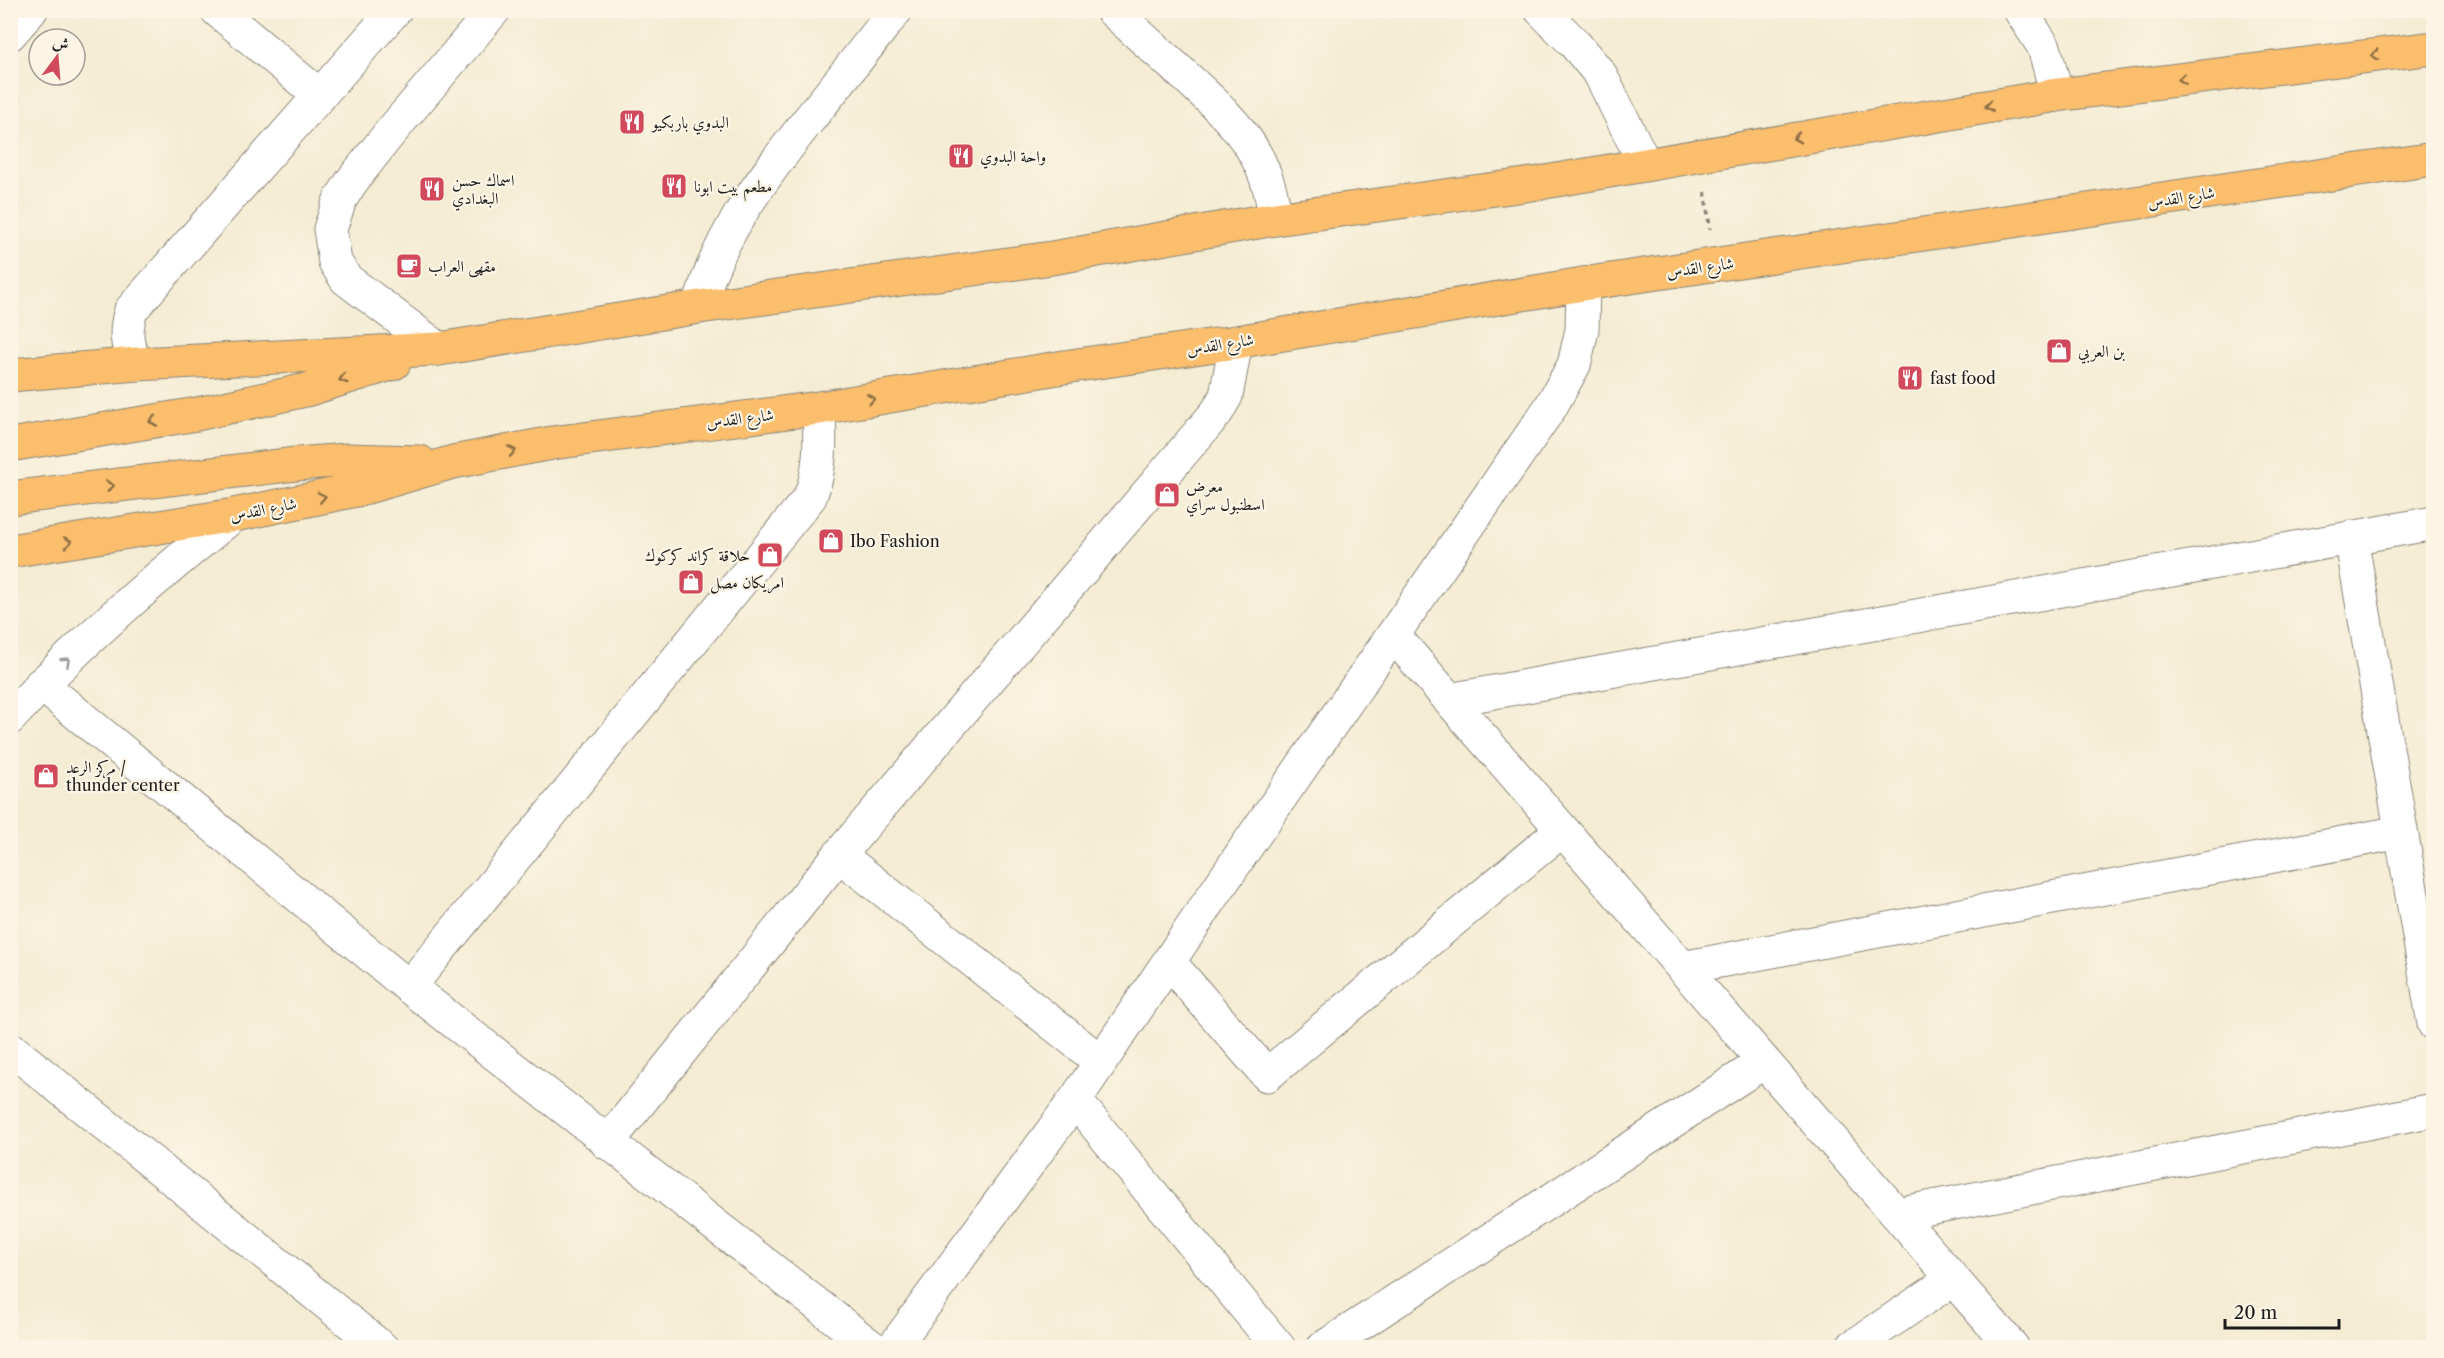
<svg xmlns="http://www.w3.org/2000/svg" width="2444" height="1358" font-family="'Libre Caslon Text',Amiri,serif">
	<rect width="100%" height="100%" fill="#fcf5e5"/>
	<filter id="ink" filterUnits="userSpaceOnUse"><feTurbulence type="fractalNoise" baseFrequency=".0167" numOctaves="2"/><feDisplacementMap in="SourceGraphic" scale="12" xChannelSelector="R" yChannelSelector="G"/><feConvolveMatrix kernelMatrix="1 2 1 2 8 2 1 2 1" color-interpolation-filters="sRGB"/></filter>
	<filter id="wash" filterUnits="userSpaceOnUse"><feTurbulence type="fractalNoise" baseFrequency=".008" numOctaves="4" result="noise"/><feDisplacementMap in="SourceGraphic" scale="24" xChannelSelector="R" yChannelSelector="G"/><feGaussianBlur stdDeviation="1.35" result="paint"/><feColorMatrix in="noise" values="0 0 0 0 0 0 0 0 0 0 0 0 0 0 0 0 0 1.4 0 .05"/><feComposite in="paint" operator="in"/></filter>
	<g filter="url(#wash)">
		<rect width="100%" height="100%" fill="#f4ecd3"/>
	</g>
	<g filter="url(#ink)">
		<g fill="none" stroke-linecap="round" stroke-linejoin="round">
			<defs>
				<path id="minor" d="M217,10L320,96
					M1112,10C1136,32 1160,54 1184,75C1231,118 1269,152 1275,219
					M1541,10L1574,43L1600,74L1645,164
					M2020,10L2044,47L2057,95
					M10,34L31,10
					M699,307C718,236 762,179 807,122C837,85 866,48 896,10
					M439,349L346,279L335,262L330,229L340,200L352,181L389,134L494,10
					M137,364C125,345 125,330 131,310L395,10
					M2351,537L2434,1024
					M1394,636L2013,1348
					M41,684L409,987L873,1348
					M1449,700L2434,523
					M10,718C78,644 155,578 234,515
					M839,855L1101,1062
					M1169,962L1267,1075L1562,830
					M1682,968L2401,832
					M409,987L810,497C822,467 820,439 819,408
					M10,1048L382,1348
					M1075,1100L1279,1348
					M607,1143L839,855L1217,412L1226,396L1236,342
					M1897,1214L2434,1110
					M893,1348L1075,1100L1251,840L1550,408L1574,365L1582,330L1583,284
					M1323,1348L1764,1062
					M1851,1348L1953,1279"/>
				<path id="major" d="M10,375L137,364L439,349L699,307L1052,258L1275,219L1539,183L2057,95L2434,48
					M10,445L197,414L306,390L394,363
					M10,498L296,464L347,460L420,462
					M10,551L234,515L303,501L361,489L453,462L552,443L819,408L1064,367L1236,342L1583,284L2434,159"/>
			</defs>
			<use href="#minor" stroke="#888478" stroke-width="35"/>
			<use href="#major" stroke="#888478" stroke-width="35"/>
			<path stroke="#888478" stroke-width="4" stroke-dasharray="4.5 4.5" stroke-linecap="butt" d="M1705,192L1710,229"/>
			<use href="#minor" stroke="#fff" stroke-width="33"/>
			<use href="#major" stroke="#fabe6d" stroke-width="33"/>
		</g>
		<defs><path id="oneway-chevron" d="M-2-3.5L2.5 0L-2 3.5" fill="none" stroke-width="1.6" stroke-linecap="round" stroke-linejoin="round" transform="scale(1.5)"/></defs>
		<g stroke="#8b6d44">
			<use href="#oneway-chevron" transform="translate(2375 55) rotate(173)"/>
			<use href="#oneway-chevron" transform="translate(2182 79) rotate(173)"/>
			<use href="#oneway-chevron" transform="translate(1989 106) rotate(170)"/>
			<use href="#oneway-chevron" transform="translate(1797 138) rotate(170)"/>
			<use href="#oneway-chevron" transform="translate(343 379) rotate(163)"/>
			<use href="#oneway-chevron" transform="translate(871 399) rotate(-10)"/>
			<use href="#oneway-chevron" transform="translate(153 421) rotate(170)"/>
			<use href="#oneway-chevron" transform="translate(512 451) rotate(-11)"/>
			<use href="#oneway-chevron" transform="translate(110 486) rotate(-7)"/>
			<use href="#oneway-chevron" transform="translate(322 497) rotate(-12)"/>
			<use href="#oneway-chevron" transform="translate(68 542) rotate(-9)"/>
		</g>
		<use stroke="#999" href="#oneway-chevron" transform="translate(66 661) rotate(-43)"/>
	</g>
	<defs>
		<symbol id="restaurant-square" viewBox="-11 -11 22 22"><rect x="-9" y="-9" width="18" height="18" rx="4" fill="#d1495b" stroke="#fcf5e5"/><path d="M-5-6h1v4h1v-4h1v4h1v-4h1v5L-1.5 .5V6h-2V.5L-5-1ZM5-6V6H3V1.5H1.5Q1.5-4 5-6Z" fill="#fff"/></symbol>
		<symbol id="cafe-square" viewBox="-11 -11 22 22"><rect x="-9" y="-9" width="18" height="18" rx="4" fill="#d1495b" stroke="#fcf5e5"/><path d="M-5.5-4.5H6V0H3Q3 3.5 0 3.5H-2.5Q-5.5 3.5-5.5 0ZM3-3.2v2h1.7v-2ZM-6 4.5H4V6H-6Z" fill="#fff"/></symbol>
		<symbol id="shop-square" viewBox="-11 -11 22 22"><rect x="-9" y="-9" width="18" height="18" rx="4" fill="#d1495b" stroke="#fcf5e5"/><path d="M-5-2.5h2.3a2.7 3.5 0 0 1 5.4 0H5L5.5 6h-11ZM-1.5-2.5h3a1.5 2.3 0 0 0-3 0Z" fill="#fff"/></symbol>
	</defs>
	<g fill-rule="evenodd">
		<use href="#restaurant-square" x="617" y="107" width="30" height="30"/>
		<use href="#restaurant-square" x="946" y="141" width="30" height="30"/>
		<use href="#restaurant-square" x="659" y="171" width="30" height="30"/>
		<use href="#restaurant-square" x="417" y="174" width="30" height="30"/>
		<use href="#cafe-square" x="394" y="251" width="30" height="30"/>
		<use href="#shop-square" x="2044" y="336" width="30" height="30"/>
		<use href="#restaurant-square" x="1895" y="363" width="30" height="30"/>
		<use href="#shop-square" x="1152" y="480" width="30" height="30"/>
		<use href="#shop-square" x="816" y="526" width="30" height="30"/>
		<use href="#shop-square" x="755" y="540" width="30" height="30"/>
		<use href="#shop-square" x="676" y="567" width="30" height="30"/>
		<use href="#shop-square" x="31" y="761" width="30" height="30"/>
	</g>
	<g text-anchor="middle" stroke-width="4.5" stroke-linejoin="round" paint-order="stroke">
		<g font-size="16" fill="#1c1c1c" stroke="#fcf5e5" text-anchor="start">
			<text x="652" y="128">البدوي باربكيو</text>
			<text x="980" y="162">واحة البدوي</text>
			<text x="452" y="186">اسماك حسن<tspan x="452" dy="18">البغدادي</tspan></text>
			<text x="694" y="192">مطعم بيت ابونا</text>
			<text x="428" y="272">مقهى العراب</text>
			<text x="2078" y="357">بن العربي</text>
			<text x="1930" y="384">fast food</text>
			<text x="1186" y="492">معرض<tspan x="1186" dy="18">اسطنبول سراي</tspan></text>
			<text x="850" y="547">Ibo Fashion</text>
			<text x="750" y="561" text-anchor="end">حلاقة كراند كركوك</text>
			<text x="710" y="588">امريكان مصل</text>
			<text x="66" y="773">مركز الرعد /<tspan x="66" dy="18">thunder center</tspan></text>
		</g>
		<g font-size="16" fill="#1c1c1c" stroke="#fcf5e5">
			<text transform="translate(2181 197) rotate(-9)" y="6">شارع القدس</text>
			<text transform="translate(1700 267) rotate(-8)" y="6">شارع القدس</text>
			<text transform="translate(1220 344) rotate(-9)" y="6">شارع القدس</text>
			<text transform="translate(740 418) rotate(-7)" y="6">شارع القدس</text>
			<text transform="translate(263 509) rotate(-11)" y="6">شارع القدس</text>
		</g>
	</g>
	<rect width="2444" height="1358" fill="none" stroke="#fcf5e5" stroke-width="36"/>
	<g transform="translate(57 57) rotate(16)"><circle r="28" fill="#fcf5e5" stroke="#a29e95" stroke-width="1.5"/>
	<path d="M0-4.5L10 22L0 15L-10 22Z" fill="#d1495b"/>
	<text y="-9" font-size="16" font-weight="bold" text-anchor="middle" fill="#1c1c1c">ش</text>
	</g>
	<path d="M2225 1319v9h114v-9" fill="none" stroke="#1c1c1c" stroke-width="3"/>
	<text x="2234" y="1319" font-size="18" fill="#1c1c1c" stroke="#fcf5e5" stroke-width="4.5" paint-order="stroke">20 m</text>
</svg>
